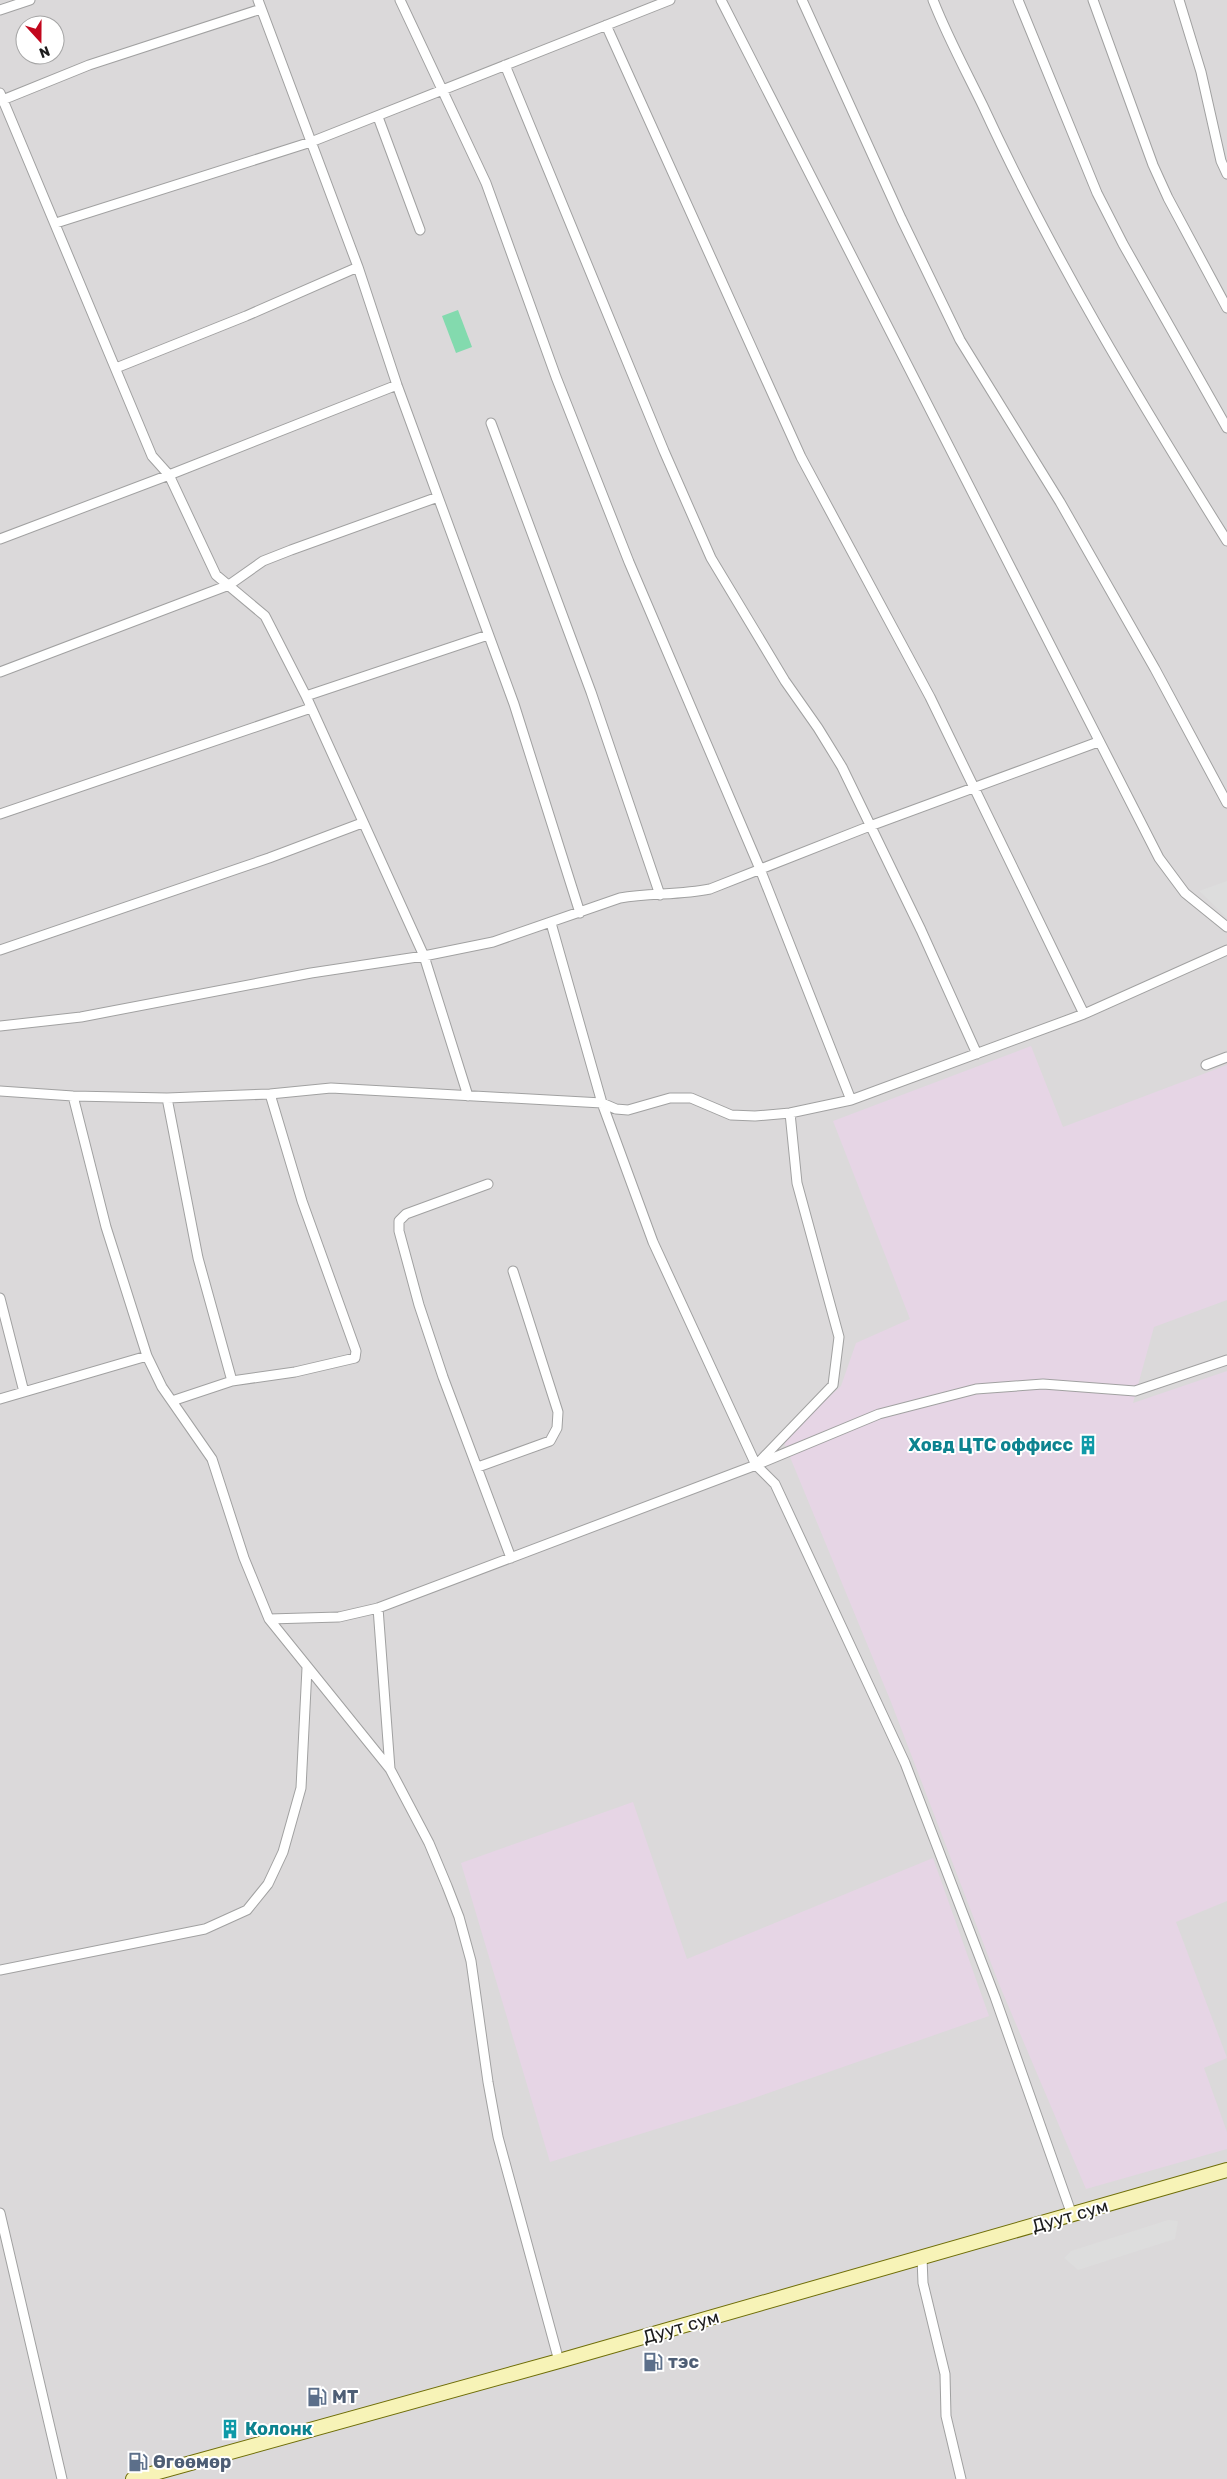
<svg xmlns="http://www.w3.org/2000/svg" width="1227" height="2479" font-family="Rubik,sans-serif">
	<rect width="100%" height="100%" fill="#eee9e3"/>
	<path fill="#dbd9da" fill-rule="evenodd" d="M0,0H1227V2479H0ZM25,25H55V55H25Z"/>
	<path fill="#e6d5e5" d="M1031,1046L1063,1127L1227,1065V1300L1154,1327L1133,1403L1227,1371V1901L1176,1922L1227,2058L1204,2068L1227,2132V2149L1086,2189L999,1984L891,1702L783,1440L841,1386L856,1343L910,1319L833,1121Z
		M633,1802L687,1959L933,1858L989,2016L737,2104L550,2162L461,1863Z"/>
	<path fill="#83daae" d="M458,310L472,347L456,353L442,316Z"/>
	<path fill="#ddd" d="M1227,881V918L1199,891Z
		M1168,2220L1178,2221L1175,2239L1078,2270L1064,2258L1071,2251Z"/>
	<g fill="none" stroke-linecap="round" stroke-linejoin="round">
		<defs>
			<path id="street" d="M258,0L358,267L397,385L514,704L580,913
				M400,0L486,183L556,377L629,562L760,869L851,1100
				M721,0L1159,858L1185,893L1227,927
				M802,0L901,218L960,340L1060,502L1155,669L1227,803
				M933,0C947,36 966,71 983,106C1053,258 1139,400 1227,541
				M1018,0L1097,193L1123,244L1227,428
				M1093,0L1153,165L1168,198L1227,308
				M1179,0L1201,72L1221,161L1227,174
				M0,10L30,0
				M606,25L801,457L930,697L1084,1014
				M505,65L664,451L711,558L785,681L818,728L842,767L921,930L977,1054
				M0,93L152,456L169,475L216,575L265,616L306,696L424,956L468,1096
				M0,101L89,65L261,9
				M378,117L420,230
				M56,223L311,142L670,0
				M116,368L246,316L358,267
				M491,423L591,692L660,895
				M0,539L169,475L397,385
				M0,672L229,585L263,561L291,550L438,497
				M306,696L488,635
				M0,814L311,708
				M551,923L602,1103L653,1242L756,1465L775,1484L905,1763L995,1997L1072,2215
				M0,950L269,858L362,823
				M0,1026L81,1017L311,973L424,956L493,942L620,898C650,893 680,895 710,889L870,826L1098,742
				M1206,1065L1227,1057
				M0,1091L73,1096L167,1098L270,1094L331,1088L602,1103L616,1109L628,1110L670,1098H691L731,1115L755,1116L790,1113L851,1100L1084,1014L1227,950
				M73,1096L106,1227L147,1356L162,1387L212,1459L244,1558L269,1619L390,1769L429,1843L447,1886L459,1917L471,1961L488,2082L498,2137L559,2361
				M167,1098L198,1258L232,1381L172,1401
				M488,1184L406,1214L399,1221V1231L419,1305L443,1377L511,1558
				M0,1298L24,1392
				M232,1381L295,1372L355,1358L356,1351L302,1201L270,1094
				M0,1399L147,1356
				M759,1462L833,1385L839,1337L797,1183L790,1113
				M478,1467L550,1441L557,1428L558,1412L513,1271
				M378,1608L390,1769
				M269,1619L339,1617L378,1608L756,1465L879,1414L976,1389L1043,1384L1135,1391L1227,1360
				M0,1970L205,1929L247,1910L268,1884L283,1852L301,1788L307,1668
				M0,2213L62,2479
				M922,2258L923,2283L945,2374L946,2416L961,2479"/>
			<path id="secondary" d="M133,2479L559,2361L1227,2170"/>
		</defs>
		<use href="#street" stroke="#a1a1a1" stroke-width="11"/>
		<use href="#secondary" stroke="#6f6e08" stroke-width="16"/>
		<use href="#street" stroke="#fff" stroke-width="9"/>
		<use href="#secondary" stroke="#f7f3b7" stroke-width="14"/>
	</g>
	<defs>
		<symbol id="building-bare" viewBox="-9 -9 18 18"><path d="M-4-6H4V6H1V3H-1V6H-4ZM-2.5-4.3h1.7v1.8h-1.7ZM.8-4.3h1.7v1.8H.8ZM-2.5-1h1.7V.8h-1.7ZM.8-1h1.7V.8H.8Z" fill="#0f9aa8" stroke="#fff" stroke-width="2.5" paint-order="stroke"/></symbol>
		<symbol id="fuel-bare" viewBox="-9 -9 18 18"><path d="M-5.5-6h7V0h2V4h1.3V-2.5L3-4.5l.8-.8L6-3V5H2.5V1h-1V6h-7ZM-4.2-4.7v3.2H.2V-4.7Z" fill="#5c6f8a" stroke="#fff" stroke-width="2.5" paint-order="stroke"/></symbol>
	</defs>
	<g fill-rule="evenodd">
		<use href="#building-bare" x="1074" y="1431" width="28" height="28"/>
		<use href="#fuel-bare" x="639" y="2348" width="28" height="28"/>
		<use href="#fuel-bare" x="303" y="2383" width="28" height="28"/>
		<use href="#building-bare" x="216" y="2415" width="28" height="28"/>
		<use href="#fuel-bare" x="124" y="2448" width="28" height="28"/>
	</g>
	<g text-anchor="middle" stroke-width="4" stroke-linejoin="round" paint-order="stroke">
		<g font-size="18" font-weight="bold" fill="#0d838f" stroke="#fff" text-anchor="end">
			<text x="1073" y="1451">Ховд ЦТС оффисс</text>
			<text x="245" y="2435" text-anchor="start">Колонк</text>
		</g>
		<g font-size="18" fill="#1d1d1d" stroke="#fff">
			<text transform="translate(1070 2216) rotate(-16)" y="6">Дуут сум</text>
			<text transform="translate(681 2327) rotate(-16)" y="6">Дуут сум</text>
		</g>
		<g font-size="18" font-weight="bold" fill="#4e5e75" stroke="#fff" text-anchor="start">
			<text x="668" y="2368">тэс</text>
			<text x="332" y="2403">MT</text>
			<text x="153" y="2468">Өгөөмөр</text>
		</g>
	</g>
	<g transform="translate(40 40) rotate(159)"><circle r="24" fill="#ffffff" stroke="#a5a5a5"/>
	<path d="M0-4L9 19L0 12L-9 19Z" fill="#c2071d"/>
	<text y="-8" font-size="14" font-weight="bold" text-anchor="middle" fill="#1d1d1d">N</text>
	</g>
</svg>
